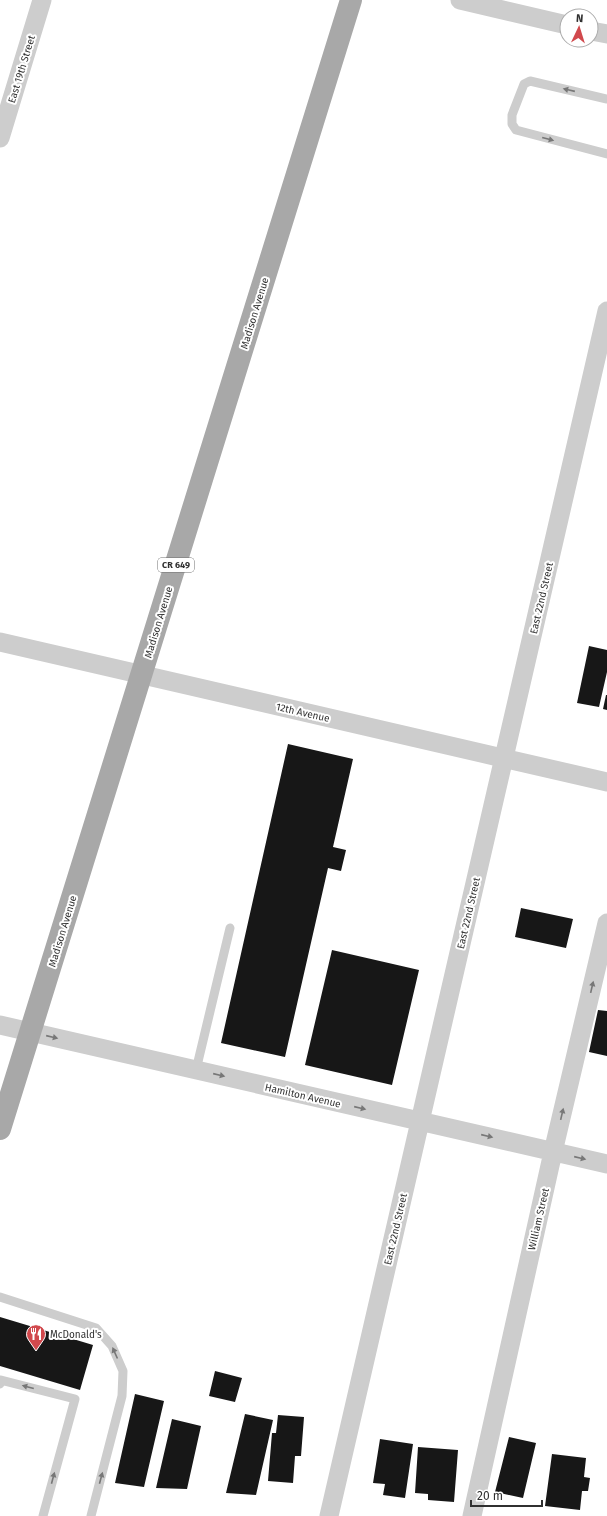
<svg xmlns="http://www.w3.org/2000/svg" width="607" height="1516" font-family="'Fira Sans',sans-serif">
	<rect width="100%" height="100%" fill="#fff"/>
	<path fill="#171717" d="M589,646L607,650V672L599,707L577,703Z
		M606,695H607V710L603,709Z
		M288,744L353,759L333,847L346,850L341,871L328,868L285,1057L221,1043Z
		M521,908L573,919L566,948L515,937Z
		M332,950L419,970L392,1085L305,1065Z
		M598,1010L607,1011V1056L589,1052Z
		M0,1317L93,1345L80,1390L0,1366Z
		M215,1371L242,1378L235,1402L209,1396Z
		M135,1394L164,1401L144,1487L115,1483Z
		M245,1414L273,1420L256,1495L226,1493Z
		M278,1415L304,1417L301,1456H295L293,1483L268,1481L272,1433H276Z
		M172,1419L201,1426L187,1489L156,1488Z
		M509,1437L536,1443L523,1498L495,1492Z
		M380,1439L413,1444L405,1498L383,1495L385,1484L373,1483Z
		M418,1447L458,1450L454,1502L428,1500V1494L415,1493Z
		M552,1454L586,1458L584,1477L590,1478L588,1491H582L580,1510L545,1506Z"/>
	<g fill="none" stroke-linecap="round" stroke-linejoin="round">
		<path stroke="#cdcdcd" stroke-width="9" d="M607,99L530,81L524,84L512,115V124L516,130L607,154
			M196,1070L230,928
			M0,1297L96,1328L112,1346L123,1371L122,1396L91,1516
			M0,1384L1,1380L75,1399L43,1516"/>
		<path stroke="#cdcdcd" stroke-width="19" d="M460,0L567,25
			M591,31L607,34
			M0,138L42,0
			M0,642L607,782
			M0,1025L607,1164
			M329,1516L607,311
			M472,1516L553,1152L607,923"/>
		<path stroke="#a8a8a8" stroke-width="22" d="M0,1129L351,0"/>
	</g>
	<defs><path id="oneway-solid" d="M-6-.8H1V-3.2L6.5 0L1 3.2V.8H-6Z"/></defs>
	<g fill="#777">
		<use href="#oneway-solid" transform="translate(569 90) rotate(-167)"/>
		<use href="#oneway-solid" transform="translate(548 139) rotate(15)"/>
		<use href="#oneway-solid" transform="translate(592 987) rotate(-77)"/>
		<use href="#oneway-solid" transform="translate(52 1037) rotate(13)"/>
		<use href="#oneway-solid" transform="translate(219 1075) rotate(13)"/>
		<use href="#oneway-solid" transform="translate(360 1108) rotate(13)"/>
		<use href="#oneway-solid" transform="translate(562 1114) rotate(-77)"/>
		<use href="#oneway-solid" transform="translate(487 1136) rotate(13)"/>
		<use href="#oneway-solid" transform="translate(580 1158) rotate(13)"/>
		<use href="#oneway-solid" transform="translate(115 1353) rotate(-114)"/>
		<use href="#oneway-solid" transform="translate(28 1387) rotate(-165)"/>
		<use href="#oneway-solid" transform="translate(53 1478) rotate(-75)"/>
		<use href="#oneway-solid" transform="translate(101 1478) rotate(-75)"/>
	</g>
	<defs>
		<symbol id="restaurant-pin" viewBox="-11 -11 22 30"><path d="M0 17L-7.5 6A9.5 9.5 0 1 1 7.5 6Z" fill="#d1494d" stroke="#fff"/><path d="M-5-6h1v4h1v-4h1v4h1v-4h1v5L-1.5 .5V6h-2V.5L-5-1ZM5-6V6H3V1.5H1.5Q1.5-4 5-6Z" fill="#fff"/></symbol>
	</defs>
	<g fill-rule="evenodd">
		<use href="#restaurant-pin" x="25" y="1323" width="22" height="30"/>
	</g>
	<g text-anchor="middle" stroke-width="4" stroke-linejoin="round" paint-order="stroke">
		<rect fill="#fff" stroke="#6e6e6e" stroke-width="1" x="158" y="558" width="36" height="14" rx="3"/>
		<g font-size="9" font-weight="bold" fill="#303030">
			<text x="176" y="568">CR 649</text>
		</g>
		<g font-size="10" fill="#303030" stroke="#fff">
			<text transform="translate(21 69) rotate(-73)" y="4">East 19th Street</text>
			<text transform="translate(254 313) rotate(-73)" y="4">Madison Avenue</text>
			<text transform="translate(541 598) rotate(-77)" y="4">East 22nd Street</text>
			<text transform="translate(158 622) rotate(-73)" y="4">Madison Avenue</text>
			<text transform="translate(303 712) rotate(13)" y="4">12th Avenue</text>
			<text transform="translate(468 913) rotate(-77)" y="4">East 22nd Street</text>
			<text transform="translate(62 931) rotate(-73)" y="4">Madison Avenue</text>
			<text transform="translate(303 1095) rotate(13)" y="4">Hamilton Avenue</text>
			<text transform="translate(538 1219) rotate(-77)" y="4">William Street</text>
			<text transform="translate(395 1229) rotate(-77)" y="4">East 22nd Street</text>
		</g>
		<g font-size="10" fill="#303030" stroke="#fff" text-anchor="start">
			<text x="50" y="1338">McDonald's</text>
		</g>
	</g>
	<g transform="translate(579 28) rotate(4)"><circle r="19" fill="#ffffff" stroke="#acacac"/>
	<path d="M0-3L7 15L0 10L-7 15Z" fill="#d1494d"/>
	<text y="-6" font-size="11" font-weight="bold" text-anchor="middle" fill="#303030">N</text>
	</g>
	<path d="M471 1500v6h71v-6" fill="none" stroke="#303030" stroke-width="2"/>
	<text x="477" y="1500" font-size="12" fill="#303030" stroke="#ffffff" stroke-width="3" paint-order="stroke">20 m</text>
</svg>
